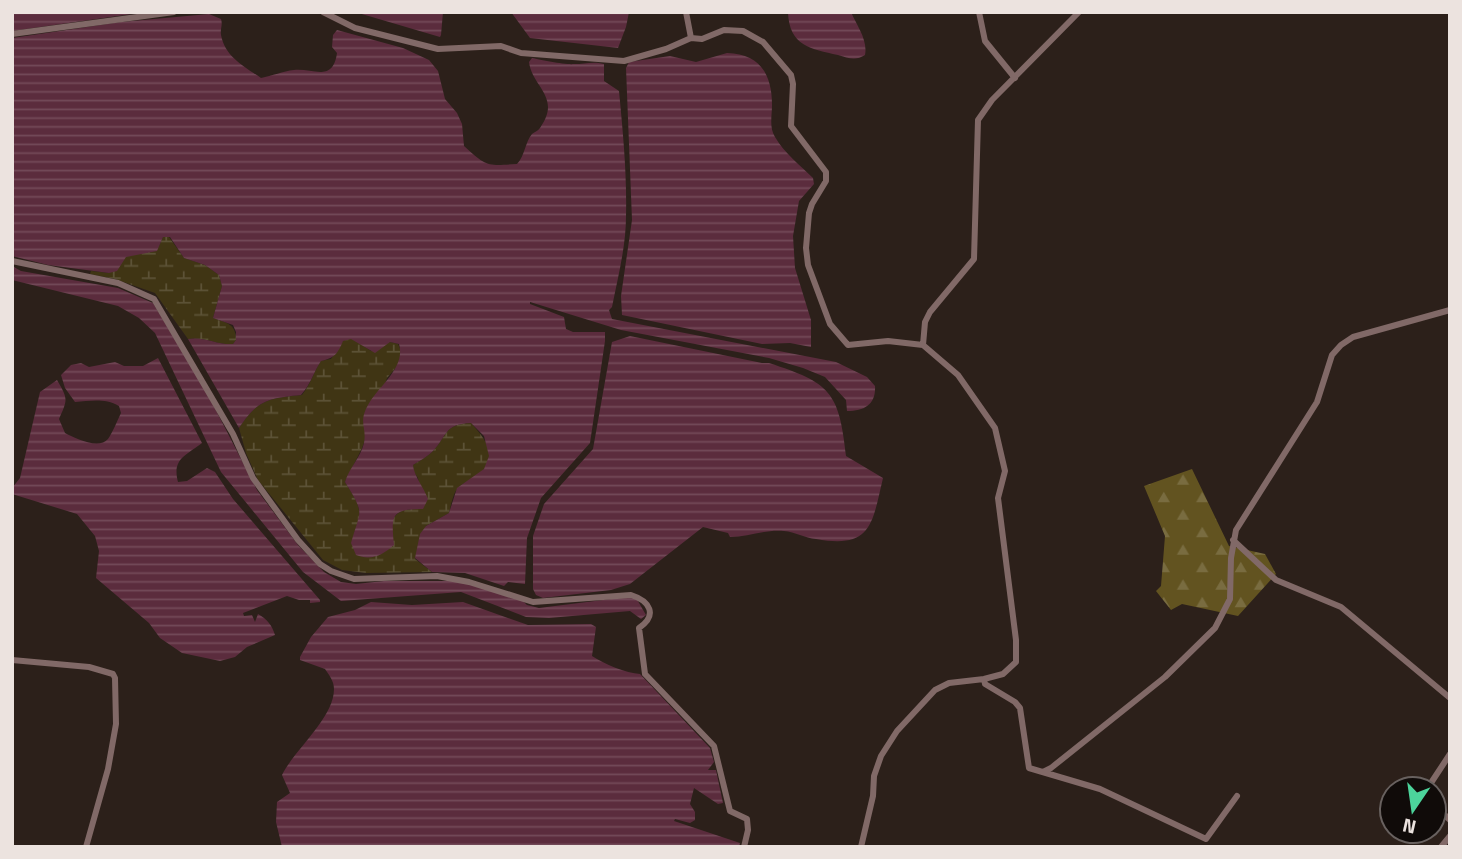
<svg xmlns="http://www.w3.org/2000/svg" width="1462" height="859" font-family="'Titillium Web',sans-serif">
	<defs>
		<pattern id="forest-firs" width="22" height="20" patternUnits="userSpaceOnUse" patternTransform="scale(1.75)"><rect width="22" height="20" fill="#625320"/><path d="M5 1l3.5 6h-7zM16 11l3.5 6h-7z" fill="#796c40"/></pattern>
		<pattern id="wetland-marsh" width="20" height="14" patternUnits="userSpaceOnUse" patternTransform="scale(1.75)"><rect width="20" height="14" fill="#403514"/><path d="M1 5h8M5 5V1M11 12h8M15 12V8" fill="none" stroke="#5c5236"/></pattern>
		<pattern id="water-rules" width="6" height="5" patternUnits="userSpaceOnUse" patternTransform="scale(1.75)"><rect width="6" height="5" fill="#5b2c3d"/><path d="M0 2.5h6" fill="none" stroke="#734a59"/></pattern>
	</defs>
	<rect width="100%" height="100%" fill="#2c201a"/>
	<path fill="url(#forest-firs)" d="M1192,469L1229,546L1265,554L1276,574L1238,616L1182,604L1171,610L1156,591L1161,586L1165,536L1144,486Z"/>
	<path fill="url(#wetland-marsh)" d="M163,237H169L184,258L205,265L219,275L222,286L213,318C227,323 236,324 236,340L233,344C217,345 204,336 188,339L155,293L115,279L90,274L91,271L109,273L126,257L159,246Z
		M351,338L371,351L390,342L398,344L401,351L399,364L387,378L362,448L345,482C357,502 365,509 354,533L392,521C398,508 410,509 423,509L418,478L414,472L413,465C419,461 427,457 432,452C448,436 443,424 471,423C485,439 500,456 478,475C472,480 464,482 459,487C453,492 451,505 449,513L426,526L415,559L432,572L366,573L342,570L323,560L258,480L246,453L239,428C257,400 269,398 302,395C311,384 313,373 321,361L331,359L343,341Z"/>
	<path fill="url(#water-rules)" d="M12,12H146L12,31Z
		M355,12H443L441,35L440,37Z
		M511,12H629L626,27L618,48L530,38Z
		M788,12H851C857,26 868,40 865,55C856,61 848,58 838,55C811,49 789,46 788,12Z
		M209,14L221,19C223,25 220,29 221,35C225,57 245,67 261,78C272,76 283,71 294,70C313,68 333,83 337,53L332,47L333,35L337,30L403,48L429,60L438,71L445,99L457,113L462,124L464,146C487,167 487,166 517,164C525,156 525,142 532,134C534,132 538,131 540,128C562,97 532,87 529,62L532,58C541,60 566,65 574,64C585,64 593,61 604,64V81L619,91C623,133 627,174 626,216C626,246 618,277 612,307L609,310L612,319L836,362L867,377L875,386C876,404 865,411 847,411L846,400L825,377L803,368L769,358L621,330L530,302V304L564,317L566,329L573,332H605V341L590,443L541,498L527,538L525,584L508,582L504,586L465,573L432,572L415,558L420,534L426,526L449,513L457,488L484,469L489,456L484,436L471,423C443,424 448,436 432,452C427,457 419,461 413,465C414,476 424,488 428,499L423,509C391,509 391,515 394,545C383,555 371,561 356,555L351,543C361,508 365,515 345,482C349,468 361,457 364,443C367,427 358,423 368,405C378,386 406,368 399,344L390,342L375,353L351,339L343,341C338,353 335,358 321,361C313,373 311,384 301,395C269,398 257,400 239,428L188,339C204,336 217,345 233,344L236,340V332L233,325L213,318L222,286L219,275L205,265L184,258L170,237H163L157,251L126,257L117,271L109,273L48,265L12,256V38L121,22Z
		M727,53C760,54 772,74 772,105C772,116 769,127 775,137C784,153 801,166 813,178L814,184L799,201L793,236L795,268L811,320V347L790,343L762,344L622,315L621,296L632,220L626,68L629,62L670,56L696,62Z
		M12,266L21,271L118,288L153,303L207,393L257,490L298,545L324,572L341,582L356,584L384,581H461L522,600L527,605L539,608L635,596L646,615L641,619L630,611L549,618L526,617L461,592L341,601L303,572L221,472L155,333L139,318L118,306L12,280Z
		M630,336L762,363H769C830,383 839,391 846,456L883,478C872,524 872,549 816,539C805,538 795,532 784,531C766,529 748,537 730,537L728,533L703,527L630,584L611,590L543,598L536,595L533,589V536L544,504L593,449L612,342Z
		M158,358L202,443C185,456 172,459 178,482L187,481L207,468L215,472L233,499L320,600V602L310,603V600H299L287,596L243,613L244,616L252,615L255,622L258,614C267,619 272,625 275,635L247,647L235,657L220,661L182,653L160,638L149,623L96,578L99,551L95,536L77,514L12,494V488L20,478L40,392L57,380C68,399 68,399 59,419L65,433C74,438 99,450 108,439C113,432 117,421 121,413L119,406C105,398 90,401 75,402L65,388L61,375L71,365L81,363L89,367L115,362L124,366H143Z
		M371,602L412,605L463,602L528,625L591,624L596,627L592,656C604,664 626,673 640,674L710,748L714,762L708,770H716L723,803L718,804L694,788L690,804L695,812V820L690,823L675,819L674,821L740,843L739,847H282L276,822L277,802L290,793L282,775C295,749 334,718 334,689C334,681 329,675 325,669L300,660V657L311,637L328,617L355,610Z"/>
	<g fill="none" stroke-linecap="round" stroke-linejoin="round">
		<path stroke="#816967" stroke-width="6" d="M323,12L355,28L438,49L501,46L521,53L624,61L666,49L691,38
			M686,12L691,38L702,39L724,30L743,31L763,42L791,75L793,84L791,126L826,172V181L812,204L809,213L806,248L808,265L830,324L848,345L888,341L923,345
			M979,12L985,41L1015,78
			M12,34L174,12
			M12,261L118,283L154,299L233,434L253,478L298,540L320,564L331,571L354,579L437,576L469,582L533,602L631,595C650,601 658,615 639,628L645,674L714,746L730,811L747,819L748,830L744,847
			M1233,540L1276,580L1341,607L1450,698
			M12,660L89,667L113,674L115,678L116,724L108,769L86,847
			M984,679L985,684L1015,702L1020,708L1029,768L1100,789L1206,839L1237,796
			M1043,772L1051,768L1165,677L1215,628L1230,599L1231,558L1236,530L1317,402L1332,355L1341,345L1353,337L1450,310
			M1427,789L1450,754
			M1434,805L1450,820
			M861,847L873,796L874,776L881,756L897,731L935,690L949,683L984,679L1003,674L1016,662V640L998,498L1005,471L995,428L958,375L923,345L925,322L930,312L974,259L978,120L992,100L1079,12
			M1441,847L1450,836"/>
	</g>
	<rect width="1462" height="859" fill="none" stroke="#ece3df" stroke-width="28"/>
	<g transform="translate(1413 810) rotate(193)"><circle r="33" fill="#100b09" stroke="#68615f" stroke-width="2"/>
	<path d="M0-5L12 26L0 18L-12 26Z" fill="#4cd49b"/>
	<text y="-10" font-size="19" font-weight="bold" text-anchor="middle" fill="#ece3df">N</text>
	</g>
</svg>
